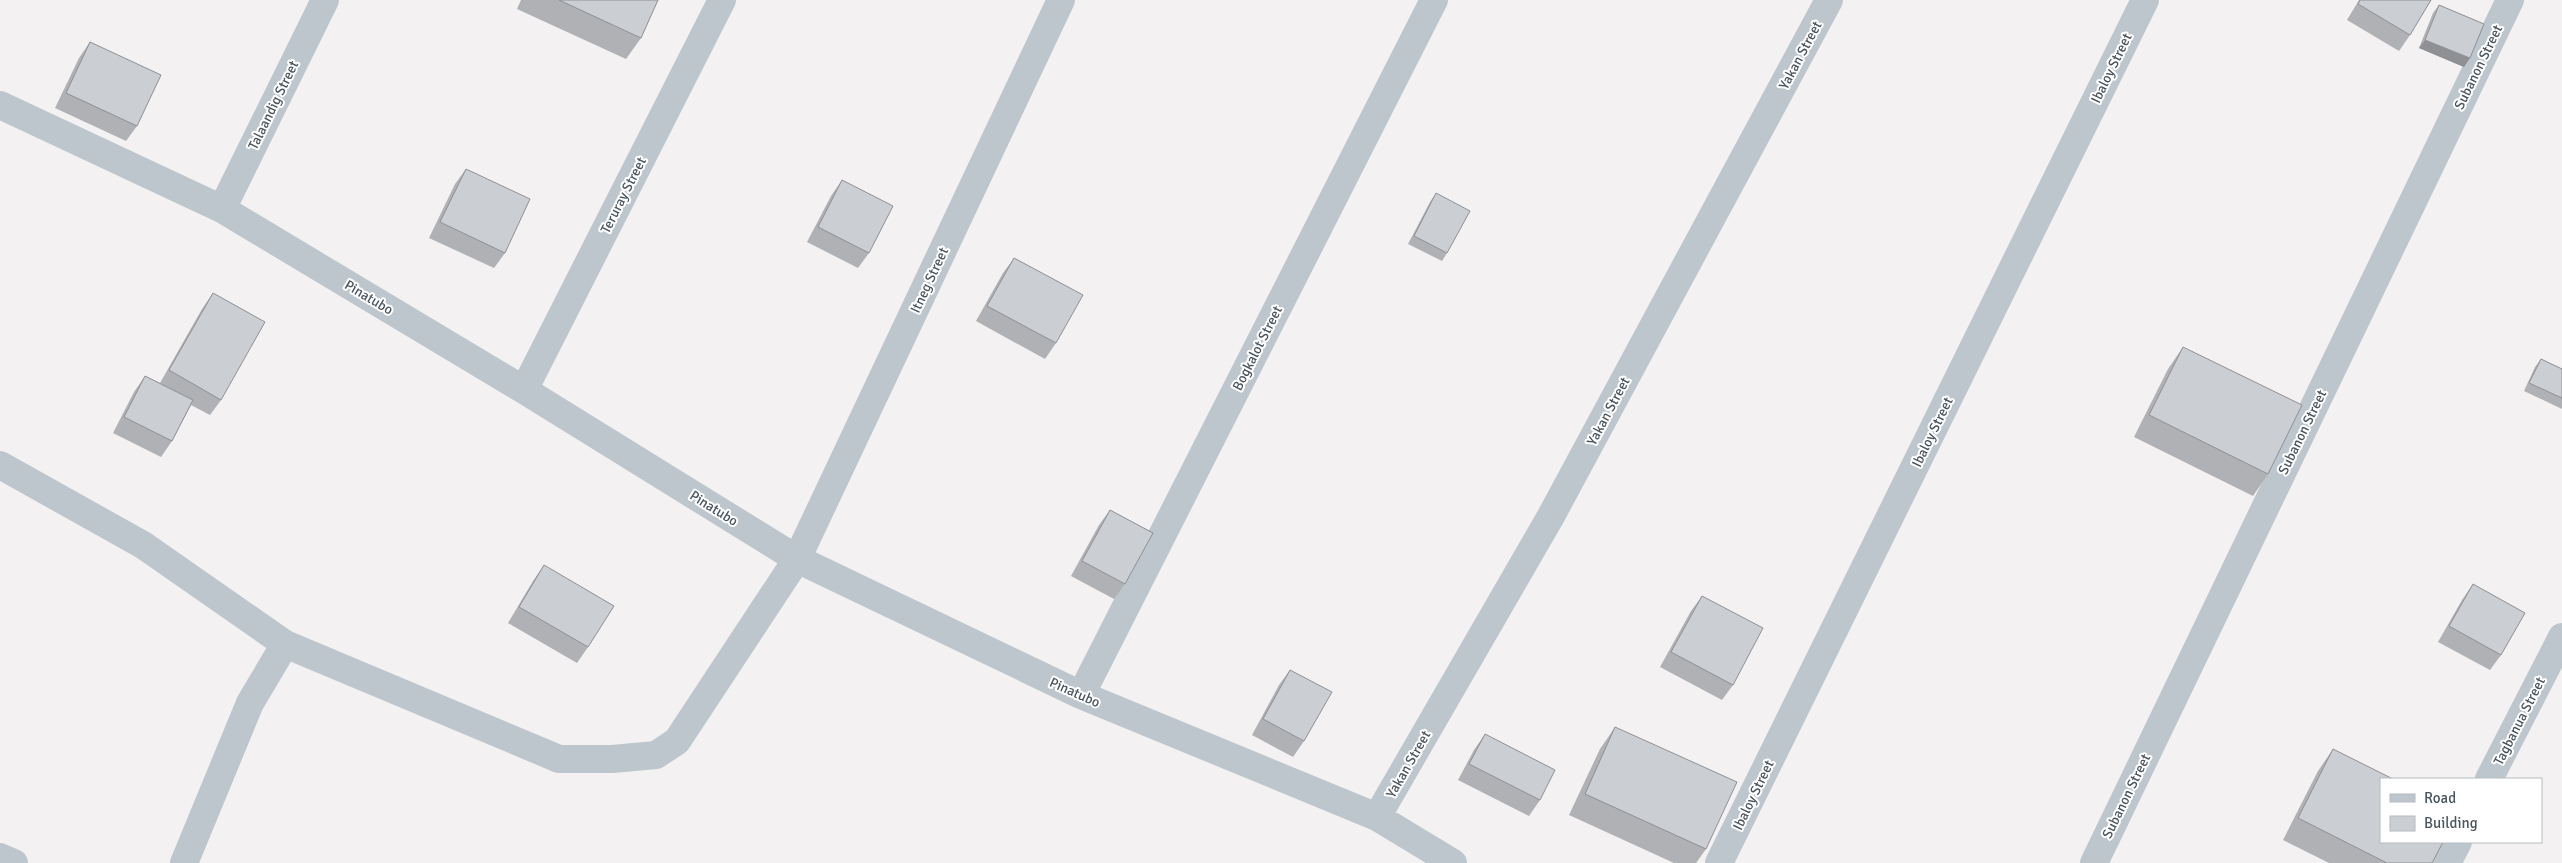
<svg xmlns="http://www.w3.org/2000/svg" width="2562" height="863" font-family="Signika,sans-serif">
	<rect width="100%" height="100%" fill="#f3f1f1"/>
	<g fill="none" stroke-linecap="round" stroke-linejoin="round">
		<path stroke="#bdc6cd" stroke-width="28" d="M0,105L222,209L524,390L797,559L1081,695L1377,817L1453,863
			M222,209L325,0
			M524,390L722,0
			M0,465L143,545L285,644L559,759H612L656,755L677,741L797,559L1061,0
			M1081,695L1434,0
			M2489,779L2562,637
			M1377,817L1551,516L1829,0
			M0,857L14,863
			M184,863L250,703L285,644
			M1719,863L2145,0
			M2094,863L2510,0
			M2447,863L2458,842"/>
	</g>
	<path fill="#afb1b5" d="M521,0H658L641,38L626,59L517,9Z
		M2359,0H2431L2410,35L2399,51L2347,20Z
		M2439,5L2470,58L2464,67L2419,48L2433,13Z
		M90,42L137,126L126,141L55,108L79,58Z
		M466,169L505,253L494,268L429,238L455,184Z
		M842,180L869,253L858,268L807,242L831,196Z
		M1436,193L1447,253L1442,261L1408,244L1430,202Z
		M1014,258L1056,343L1045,359L976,321L1003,273Z
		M213,293L221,400L210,415L191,405L172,441L161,457L113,433L134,392L145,376L160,383L202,309Z
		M2183,347L2268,474L2253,496L2134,437L2168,369Z
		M2541,359L2562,369V409L2524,391L2535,367Z
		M1110,510L1125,584L1114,599L1071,576L1099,525Z
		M544,565L588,647L577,663L508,623L533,581Z
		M2473,584L2501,655L2490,670L2438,642L2462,600Z
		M1702,596L1733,685L1722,700L1660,667L1691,611Z
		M1290,670L1304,741L1293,757L1252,735L1279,685Z
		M1615,727L1706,849L1696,863H1674L1569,815L1600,749Z
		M1485,734L1540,800L1529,816L1458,780L1474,750Z
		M2333,749L2432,863H2329L2283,840L2318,771Z"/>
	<path fill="#8e9094" d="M2425,40L2470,58L2464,67L2419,48Z"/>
	<path fill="#cbced3" stroke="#8e9094" d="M559,0H658L641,38Z
		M2360,0H2431L2410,35L2358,4Z
		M2439,5L2484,24L2470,58L2425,40Z
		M90,42L161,75L137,126L66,93Z
		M466,169L530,199L505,253L440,222Z
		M842,180L893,206L869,253L818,227Z
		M1436,193L1470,211L1447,253L1414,236Z
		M1014,258L1083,295L1056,343L987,306Z
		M213,293L265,322L221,400L169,370Z
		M2183,347L2302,405L2268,474L2149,415Z
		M2541,359L2562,369V398L2529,383Z
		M145,376L193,400L172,441L124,417Z
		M1110,510L1153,533L1125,584L1082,561Z
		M544,565L614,606L588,647L519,607Z
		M2473,584L2525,613L2501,655L2449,626Z
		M1702,596L1763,628L1733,685L1671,652Z
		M1290,670L1332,692L1304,741L1263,719Z
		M1615,727L1737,782L1706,849L1585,794Z
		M1485,734L1555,770L1540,800L1469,764Z
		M2333,749L2393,779H2381V842H2443L2432,863H2387L2298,818Z"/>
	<g text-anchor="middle" stroke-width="4" stroke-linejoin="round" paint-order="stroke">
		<g font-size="14" fill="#49555e" stroke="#fff">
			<text transform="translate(1800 55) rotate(-62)" y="5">Yakan Street</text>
			<text transform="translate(2478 67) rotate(-64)" y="5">Subanon Street</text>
			<text transform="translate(2111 68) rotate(-64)" y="5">Ibaloy Street</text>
			<text transform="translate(273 105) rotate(-64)" y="5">Talaandig Street</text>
			<text transform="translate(623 195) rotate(-63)" y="5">Teruray Street</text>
			<text transform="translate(929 280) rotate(-65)" y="5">Itneg Street</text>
			<text transform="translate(369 297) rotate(31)" y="5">Pinatubo</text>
			<text transform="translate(1257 348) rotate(-63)" y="5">Bogkalot Street</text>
			<text transform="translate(1608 411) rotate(-62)" y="5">Yakan Street</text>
			<text transform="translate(1932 432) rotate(-64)" y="5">Ibaloy Street</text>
			<text transform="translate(2302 432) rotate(-64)" y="5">Subanon Street</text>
			<text transform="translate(714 508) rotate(32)" y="5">Pinatubo</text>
			<text transform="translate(1075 692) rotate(24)" y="5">Pinatubo</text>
			<text transform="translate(2519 721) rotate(-63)" y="5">Tagbanua Street</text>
			<text transform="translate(1408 764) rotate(-60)" y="5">Yakan Street</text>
			<text transform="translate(1753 795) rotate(-64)" y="5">Ibaloy Street</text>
			<text transform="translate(2126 796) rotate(-64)" y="5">Subanon Street</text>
		</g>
	</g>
	<rect x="2380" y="778" width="162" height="65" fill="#ffffff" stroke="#b6bbbf"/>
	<rect x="2390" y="794" width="25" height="8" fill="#bdc6cd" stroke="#b6bbbf"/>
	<text x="2424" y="803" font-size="15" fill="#49555e">Road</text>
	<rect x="2390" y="816" width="25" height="15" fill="#cbced3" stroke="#b6bbbf"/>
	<text x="2424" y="828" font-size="15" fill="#49555e">Building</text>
</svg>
